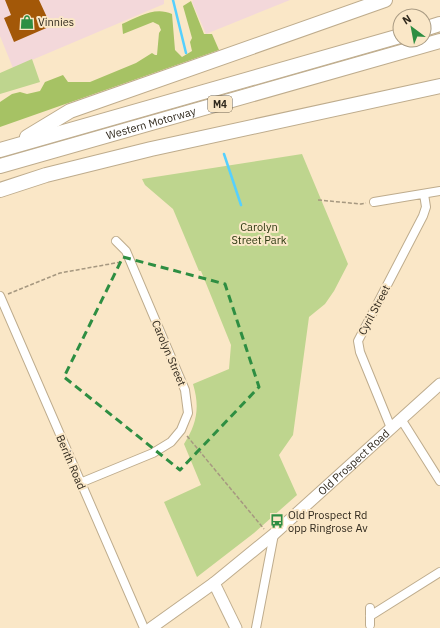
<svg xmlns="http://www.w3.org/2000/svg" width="440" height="628" font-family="'IBM Plex Sans',sans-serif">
	<rect width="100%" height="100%" fill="#fae7c7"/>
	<path fill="#f3d8da" d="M0,0H164V4L13,68L0,36Z
		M193,0H290L206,34L192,2Z"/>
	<path fill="#bed58e" d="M32,59L40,82L0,94V73Z
		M302,154L348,264L334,291L325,304L309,317L293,435L279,455L297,495L254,533L197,577L164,502L201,485L184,444C197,424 200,407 193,384L229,369L231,345L201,271H199L173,209L145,185L142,179Z"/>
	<path fill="#a6c264" d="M191,1L204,34H212L219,50L0,127V102L12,94L20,92L27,94L40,91L45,82L63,75L68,82H90L136,63L152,53L155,55H157L159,33L161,30L159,25L153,22L123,34L122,24C138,17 155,6 172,14L175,50L182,57L192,51L190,42L192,38L183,6Z"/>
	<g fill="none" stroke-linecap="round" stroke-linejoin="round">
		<path stroke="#56d0fe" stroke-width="2.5" d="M173,0L186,53
			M224,154L241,205"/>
	</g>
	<path fill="#a35808" d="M5,0H39L51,26L14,42L4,18L11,15Z"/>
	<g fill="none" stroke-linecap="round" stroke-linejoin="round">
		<defs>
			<path id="street" d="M374,202L440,191
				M0,296L144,628
				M401,419L440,481
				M391,428L360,352L358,341L423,216L426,207L424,194
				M80,483L153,453L171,442L181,430L188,413L185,390L126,251L116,241
				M370,616L440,572
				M370,625V608
				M256,628L274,534"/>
			<g id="secondary">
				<path d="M214,583L236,628"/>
				<path id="s1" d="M151,628L214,583L274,534L440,384"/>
			</g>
			<g id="highway">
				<path d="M424,29L440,24"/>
				<path d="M27,137L70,111L385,0"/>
				<path d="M0,150L400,36"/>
				<path id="s2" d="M0,166L440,41"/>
				<path d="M0,190L46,175L151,149L440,86"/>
			</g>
		</defs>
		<use href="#street" stroke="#beac8d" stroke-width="10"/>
		<use href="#secondary" stroke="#beac8d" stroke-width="13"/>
		<use href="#highway" stroke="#beac8d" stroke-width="16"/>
		<path stroke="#a69880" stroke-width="1.5" stroke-dasharray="4 2" stroke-linecap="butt" d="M318,200L361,204L366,203
			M8,294L60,273L121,262
			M187,436L264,529"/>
		<use href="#street" stroke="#fff" stroke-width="8"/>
		<use href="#secondary" stroke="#fff" stroke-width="11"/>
		<use href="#highway" stroke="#fff" stroke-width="14"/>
	</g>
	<path fill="none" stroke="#2e8e42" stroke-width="3" stroke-dasharray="8 5" stroke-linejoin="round" d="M123,257L225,284L259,387L180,470L64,377Z"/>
	<defs>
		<symbol id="shop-bare" viewBox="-9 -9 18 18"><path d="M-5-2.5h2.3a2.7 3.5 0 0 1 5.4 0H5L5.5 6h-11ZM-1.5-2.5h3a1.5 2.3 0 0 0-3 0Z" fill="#2e8e42" stroke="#fae7c7" stroke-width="2.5" paint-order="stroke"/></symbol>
		<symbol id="bus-bare" viewBox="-9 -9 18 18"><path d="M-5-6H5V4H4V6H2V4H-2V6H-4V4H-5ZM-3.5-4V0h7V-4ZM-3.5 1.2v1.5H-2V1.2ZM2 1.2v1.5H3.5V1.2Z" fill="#2e8e42" stroke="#fae7c7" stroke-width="2.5" paint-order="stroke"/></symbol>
	</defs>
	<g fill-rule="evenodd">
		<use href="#shop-bare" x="17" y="12" width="20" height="20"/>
		<use href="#bus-bare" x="267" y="511" width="20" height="20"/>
	</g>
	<g text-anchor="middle" stroke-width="4" stroke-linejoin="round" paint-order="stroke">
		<rect fill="#fae7c7" stroke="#6d6250" stroke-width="1" x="208" y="96" width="24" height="16" rx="3"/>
		<g font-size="10" font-weight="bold" fill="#30291d">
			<text x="220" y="108">M4</text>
		</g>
		<g font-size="11" fill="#30291d" stroke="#fae7c7" text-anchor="start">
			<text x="38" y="26">Vinnies</text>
			<text x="288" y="519">Old Prospect Rd<tspan x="288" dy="13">opp Ringrose Av</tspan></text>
		</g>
		<g font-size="11" fill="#30291d" stroke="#fae7c7">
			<text dy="4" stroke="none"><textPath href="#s2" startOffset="157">Western Motorway</textPath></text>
			<text transform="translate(374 310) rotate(-62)" y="4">Cyril Street</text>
			<text transform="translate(169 353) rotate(67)" y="4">Carolyn Street</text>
			<text transform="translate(71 462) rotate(67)" y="4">Berith Road</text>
			<text dy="4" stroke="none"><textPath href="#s1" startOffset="262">Old Prospect Road</textPath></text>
		</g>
		<g font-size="11" fill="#2d3811" stroke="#fae7c7">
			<text x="259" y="231">Carolyn<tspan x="259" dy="13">Street Park</tspan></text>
		</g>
	</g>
	<g transform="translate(412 28) rotate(328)"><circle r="19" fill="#fae7c7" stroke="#a99b83"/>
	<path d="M0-3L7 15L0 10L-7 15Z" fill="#2e8e42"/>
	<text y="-6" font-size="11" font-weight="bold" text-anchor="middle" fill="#30291d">N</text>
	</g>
</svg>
